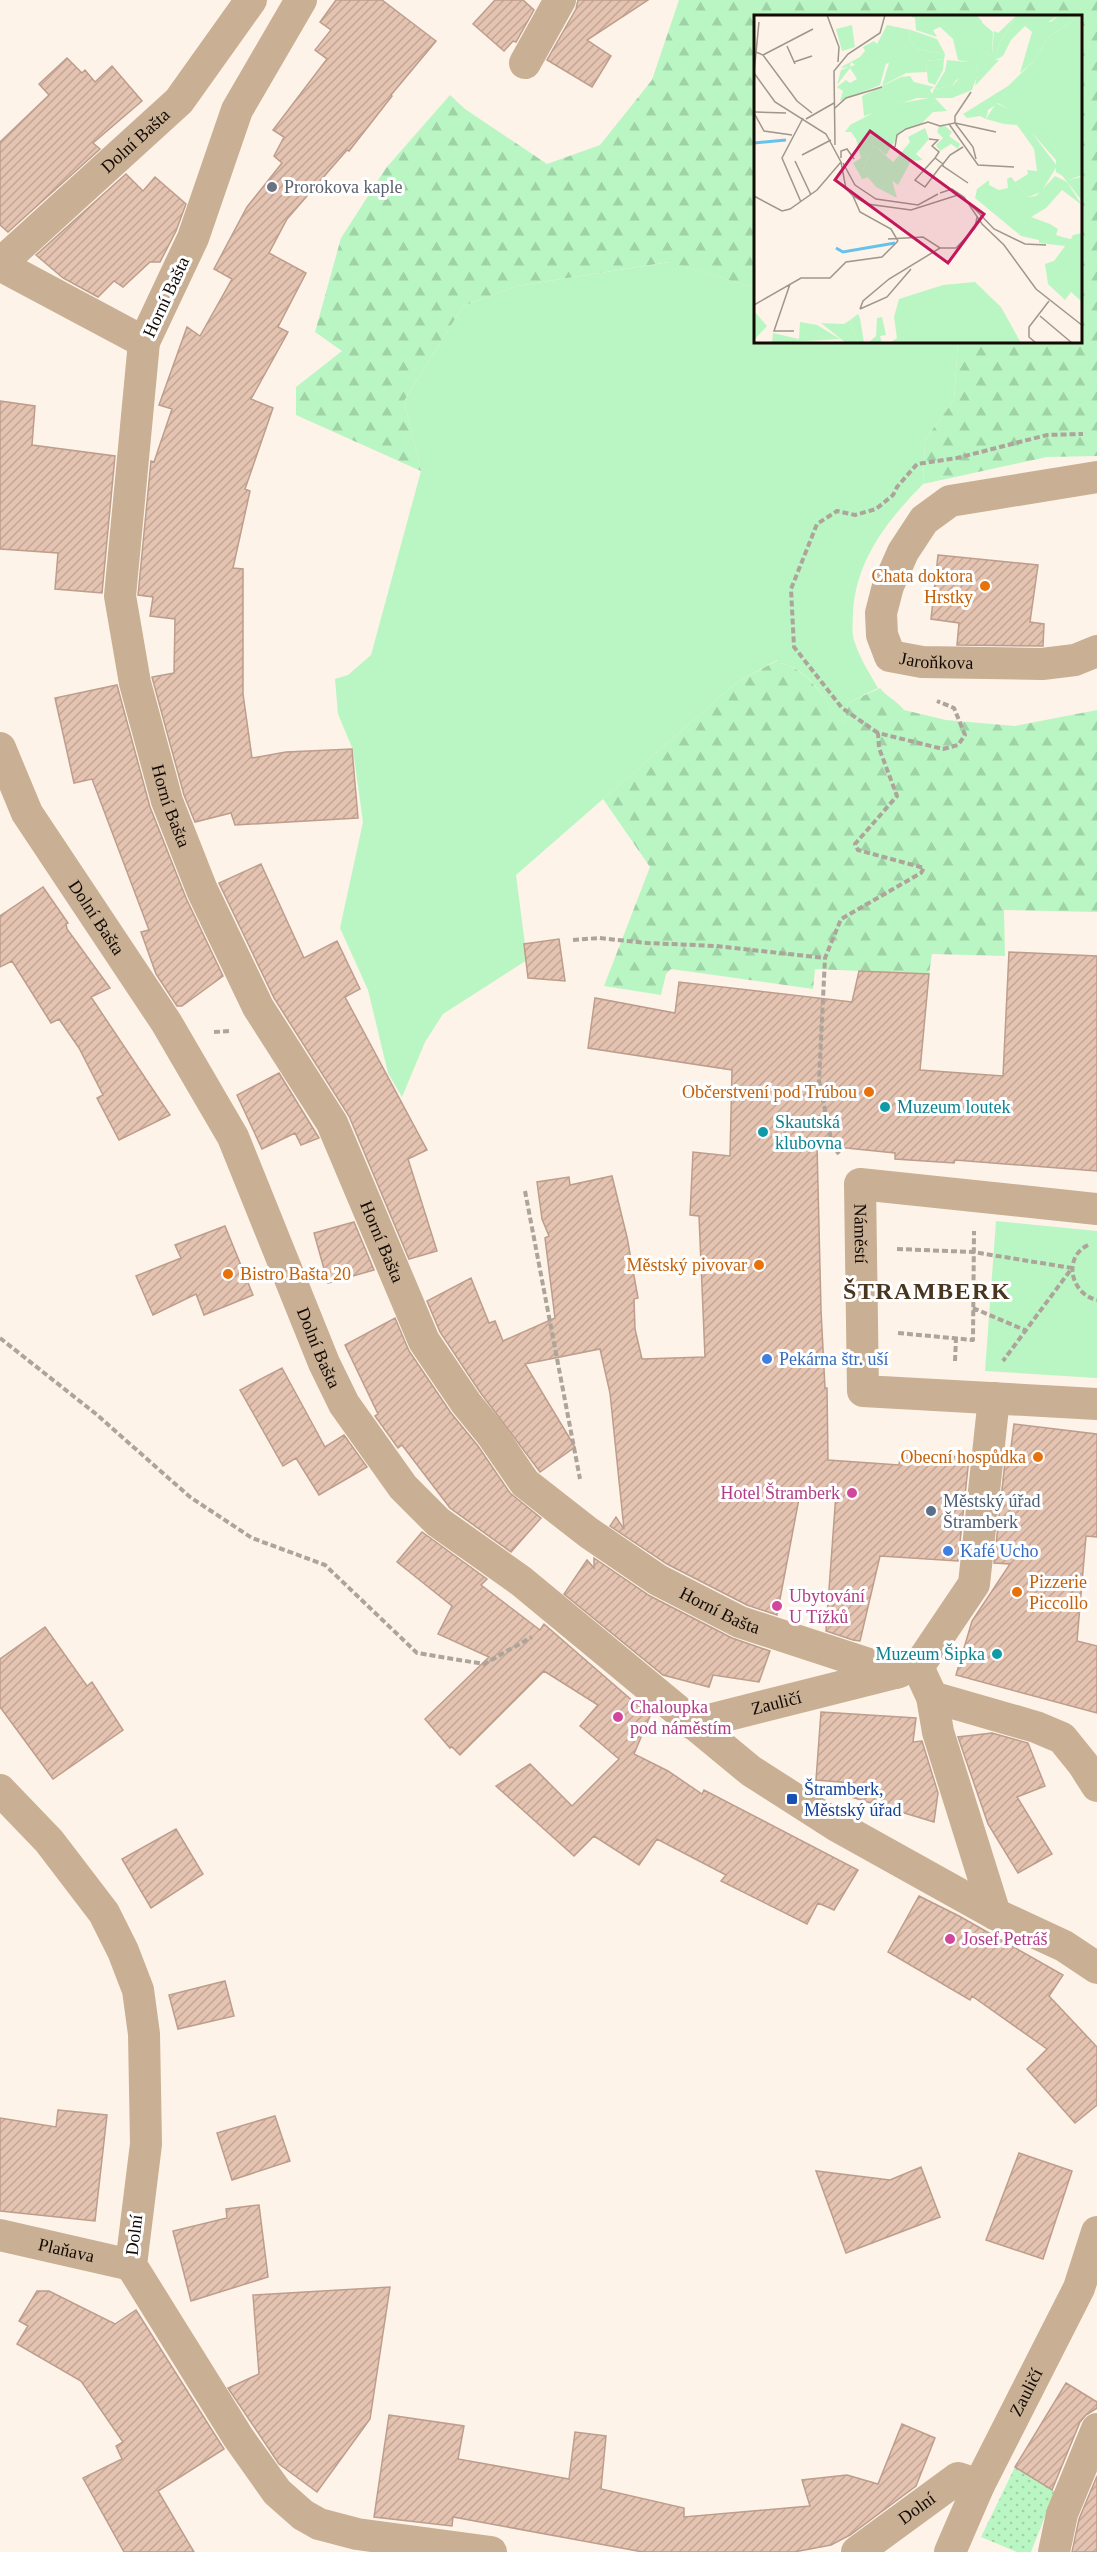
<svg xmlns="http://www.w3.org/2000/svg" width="1097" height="2552" font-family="Georgia,serif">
	<defs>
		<pattern id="forest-firs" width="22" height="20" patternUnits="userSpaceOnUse" patternTransform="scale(1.5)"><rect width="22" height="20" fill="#baf6c3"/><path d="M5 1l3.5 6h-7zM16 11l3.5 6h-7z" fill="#9fd2a6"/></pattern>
		<pattern id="park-dots" width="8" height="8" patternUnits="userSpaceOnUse" patternTransform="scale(1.5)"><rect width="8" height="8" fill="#baf6c3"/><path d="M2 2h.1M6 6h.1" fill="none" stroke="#9fd2a6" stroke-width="1.8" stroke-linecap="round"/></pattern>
		<pattern id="building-hatch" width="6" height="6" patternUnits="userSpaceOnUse" patternTransform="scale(1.5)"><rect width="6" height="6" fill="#e4c3b1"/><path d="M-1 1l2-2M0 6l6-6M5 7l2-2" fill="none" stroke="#c3a697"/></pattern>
	</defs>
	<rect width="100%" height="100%" fill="#fdf3e8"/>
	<path fill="#baf6c3" d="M670,262L755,288V342H958L954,400L925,440L923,484C888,520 857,558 853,611C853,621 851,634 855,643C860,659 870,674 878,688L848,703L844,725C827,703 809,667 779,663L777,660L736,683L516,875L527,960L443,1014L425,1042L402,1097L388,1073L368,990L340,928L363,822L353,750L338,714L335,679L348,675L371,655L421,471L404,401L463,306L517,286Z
		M996,1221L1097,1231V1378L985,1371Z"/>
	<path fill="url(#forest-firs)" d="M679,0H1097V456L1047,457L923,484L925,440L954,400L958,342H1080V16H755V288L669,262L517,286L463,306L404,401L421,471L296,415V387L342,351L315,332L341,238L386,168L450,95L465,109L547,164L600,145L652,80Z
		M778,660L779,663C808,667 827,703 844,724L848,703L880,688C887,697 897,701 904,710L946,720L1015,726L1097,710V912L1004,910L1005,956L932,954L929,974L815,969L813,989L671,969L666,974L661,995L604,986L650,867L603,799L736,683Z"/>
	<path fill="url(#park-dots)" d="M1015,2467L1055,2491L1031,2552H1017L981,2537Z"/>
	<path fill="url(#building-hatch)" stroke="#bd9d8c" stroke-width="1.5" d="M336,0H382L436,41L391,95L392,96L349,151L347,150L287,219L269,253L306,273L278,327L288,332L251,399L273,408L245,489L250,491L233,568L243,569V694L252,758L286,752L352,749L358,818L235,825L231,813L195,822L184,795L152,677L174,673L175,619L150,616L153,597L138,595L151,461L154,462L172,409L159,405L187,327L200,336L232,279L214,269L247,207L282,163L274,156L284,137L273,130L327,59L315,50L331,30L320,22Z
		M495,0H523L534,10L516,42L513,41L504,51L473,24Z
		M578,0H648L587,40L611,56L592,87L547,60L576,9Z
		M67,58L82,73L85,70L95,82L112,66L142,101L93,143L100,149L8,232L0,225V142L49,95L39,84Z
		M126,174L143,191L155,177L186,204L176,231L160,262H150L123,287L114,281L98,297L63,278L36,255Z
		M0,401L35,406L32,445L115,456L102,593L55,589L58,553L0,549Z
		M938,555L1038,565L1030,622L1044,624L1043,646L957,645L959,623L931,619Z
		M117,685L150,807L186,898L223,976L182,1006H177L156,974L141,932L149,930L92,779L74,783L55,698Z
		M261,864L304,958L337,941L360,989L345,997L427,1150L408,1159L437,1251L409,1259L349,1116L274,998L219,883Z
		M43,887L68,923L66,924L67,929L110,988L91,997L170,1115L119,1140L97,1098L103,1095L79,1048L59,1019L51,1023L12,961L0,967V916Z
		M559,939L565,981L528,978L524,944Z
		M1009,952L1097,956V1171L955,1160L954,1163L895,1159V1153L817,1145L821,1310L825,1388H827L828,1460L899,1465L901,1451L969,1458L958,1561L880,1556L860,1641L853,1640L826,1631L836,1493L801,1488L777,1615L747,1605L667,1564L610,1526L616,1517L624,1529L610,1393L600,1349L525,1364L575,1447L540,1472L480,1392L440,1332L427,1301L471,1278L489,1323L495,1321L503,1341L555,1318L545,1238L549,1236L542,1219L537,1182L569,1177L570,1185L612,1176L627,1237L638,1298L634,1299L635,1329L642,1359L705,1357L699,1216L690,1215L693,1152L730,1156L732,1070L588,1048L595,998L675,1013L679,982L852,1002L859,971L929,974L920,1070L1003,1076Z
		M279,1073L319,1138L301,1145L295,1133L262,1149L237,1095Z
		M354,1222L374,1270L328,1283L314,1233Z
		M225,1226L253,1295L204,1315L196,1294L153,1315L136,1276L181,1258L175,1245Z
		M395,1318L409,1351L451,1413L478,1446L510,1493L541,1518L511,1552L450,1508L402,1445L398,1448L375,1416L378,1414L345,1345Z
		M282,1368L325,1447L344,1435L367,1467L319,1495L296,1458L283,1466L240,1390Z
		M1014,1424L1097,1434V1537L1086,1536L1077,1641L1097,1646V1713L956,1675L972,1621L1010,1564L994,1563L1005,1462L1009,1463Z
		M422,1532L487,1579L481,1585L540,1630L544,1624L650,1716L634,1754L668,1771L702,1794L704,1790L858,1870L834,1910L818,1903L807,1924L721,1881L726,1875L657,1839L639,1865L594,1836L574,1856L496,1786L530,1764L572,1806L619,1759L580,1726L598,1705L544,1671L460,1755L452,1747L450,1748L425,1719L489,1657L438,1634L452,1606L397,1562Z
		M594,1558L650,1596L732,1638L770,1651L759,1682L713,1675L709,1687L663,1675L564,1594L587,1560L594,1568Z
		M45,1627L87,1686L92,1682L123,1730L53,1779L0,1707V1659Z
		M821,1712L916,1718L913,1742L922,1741L938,1793L934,1822L851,1797L853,1783L816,1780Z
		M992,1733L1028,1743L1045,1786L1017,1797L1052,1854L1018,1873L988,1824L958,1737Z
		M176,1829L203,1874L151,1908L122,1859Z
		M919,1896L959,1916L1063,1975L1049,1996L1097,2047V2105L1075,2123L1027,2069L1047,2049L972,1996L970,2000L888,1952Z
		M225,1981L234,2016L178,2029L169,1995Z
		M58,2110L107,2115L95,2221L0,2211V2118L56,2127Z
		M275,2116L290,2161L232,2180L217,2133Z
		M1019,2153L1072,2171L1043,2259L986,2240Z
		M921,2167L940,2217L846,2253L816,2171L890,2180Z
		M259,2205L268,2277L191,2301L173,2231L227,2218L226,2209Z
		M390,2287L370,2419L317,2492L279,2464L228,2388L259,2374L253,2295Z
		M37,2291H49L115,2324L136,2310L224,2449L158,2491L194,2552H124L83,2478L122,2459L116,2446L123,2442L81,2381L17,2344L28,2326L19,2321Z
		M1066,2383L1097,2402V2408L1086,2415L1080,2422L1052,2490L1015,2467Z
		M389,2415L464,2426L458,2459L569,2479L575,2432L606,2436L601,2489L684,2508V2517L810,2506L802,2480L847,2475L878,2484L902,2424L935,2438L916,2486L850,2535L831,2545L794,2552H643L453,2517L452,2526L374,2517Z
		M1097,2476V2552H1072L1079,2519Z"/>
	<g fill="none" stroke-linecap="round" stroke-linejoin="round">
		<path stroke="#ada49a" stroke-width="4" stroke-dasharray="6 3" stroke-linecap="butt" d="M878,733L842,708L794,647L791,589L817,524L837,511L855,515L876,509L893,495L897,487L917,464L957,458L1047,435L1083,434
			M573,940L599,938L647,943L716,946L825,958
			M214,1032L230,1031
			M839,1154L832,1144L819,1081L825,958L841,919L921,873L924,868L858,850L855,844L897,796L879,748L878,733L943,749L958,745L965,735L954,708L937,701
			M525,1191L580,1479
			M1088,1245C1062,1258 1071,1294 1097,1300
			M897,1249L973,1252L1072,1268L1003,1361
			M973,1308L1027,1331
			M898,1333L973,1340L974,1231
			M0,1338L96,1414L190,1497L252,1538L325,1565L417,1653L484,1664L532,1637
			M955,1361L956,1338"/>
		<g stroke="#c9af93" stroke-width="32">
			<path id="s1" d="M301,0L237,110L193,238L144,342L120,596L135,683L167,801L202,890L258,1007L332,1123L424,1341L466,1403L492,1435L525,1483L589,1533L658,1580L740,1622L896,1673"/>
			<path d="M525,63L560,0"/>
			<path id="s2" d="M0,264L179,101L251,0"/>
			<path d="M0,265L144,342"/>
			<path id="s3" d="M1097,477L950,501L924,520L903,552L888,586L881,613L882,635L890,656L922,662L1042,664L1075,660L1097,651"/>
			<path id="s4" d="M0,748L27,813L166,1022L233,1137L324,1363L344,1404L403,1487L438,1522L521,1581L751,1771L837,1826L995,1914L1064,1946L1097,1968"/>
			<path id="s5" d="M1097,1209L860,1184L863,1391L1097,1404"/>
			<path d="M918,1667L974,1584L994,1398"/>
			<path d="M918,1667L932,1697L938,1732L995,1914"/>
			<path d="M932,1697L1036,1727L1062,1738L1083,1764L1097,1786"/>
			<path id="s6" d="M693,1724L899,1672"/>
			<path d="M0,1790L49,1841L104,1913L123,1951L138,1990L144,2034L146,2144L131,2265L238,2437L277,2492L303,2515L319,2524L357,2534L491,2552"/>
			<path id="s7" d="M0,2235L131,2265"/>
			<path id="s8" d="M857,2552L958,2478L979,2485"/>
			<path id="s9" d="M950,2552L979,2485L1079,2288L1097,2232"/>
			<path d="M1054,2552L1062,2514L1097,2429"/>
		</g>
	</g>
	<circle fill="#6b7280" stroke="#fff" stroke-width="2" cx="272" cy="187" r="6"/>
	<g fill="#e8710a" stroke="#fff" stroke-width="2">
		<circle cx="985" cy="586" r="6"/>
		<circle cx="869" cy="1092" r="6"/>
		<circle cx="759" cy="1265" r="6"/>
		<circle cx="228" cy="1274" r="6"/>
		<circle cx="1038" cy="1457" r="6"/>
		<circle cx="1017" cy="1592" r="6"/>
	</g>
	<g fill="#0f9aa8" stroke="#fff" stroke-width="2">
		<circle cx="885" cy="1107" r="6"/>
		<circle cx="763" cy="1132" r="6"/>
		<circle cx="997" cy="1654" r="6"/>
	</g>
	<g fill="#3f7fe0" stroke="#fff" stroke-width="2">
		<circle cx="767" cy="1359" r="6"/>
		<circle cx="948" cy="1551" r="6"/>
	</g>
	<g fill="#d1479c" stroke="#fff" stroke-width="2">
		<circle cx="852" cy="1493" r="6"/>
		<circle cx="777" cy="1606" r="6"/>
		<circle cx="618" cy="1717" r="6"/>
		<circle cx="950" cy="1939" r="6"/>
	</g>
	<circle fill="#5c6f8a" stroke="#fff" stroke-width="2" cx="931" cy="1511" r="6"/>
	<rect fill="#1a4fb4" stroke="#fff" stroke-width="2" x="786" y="1793" width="12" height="12" rx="3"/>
	<g text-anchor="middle" stroke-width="6" stroke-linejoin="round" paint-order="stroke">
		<g font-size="18" fill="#120a03" stroke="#fff">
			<text dy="6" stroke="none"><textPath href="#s2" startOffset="183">Dolní Bašta</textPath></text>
			<text transform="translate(166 297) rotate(-65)" y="6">Horní Bašta</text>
			<text dy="6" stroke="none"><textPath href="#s3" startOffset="376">Jaroňkova</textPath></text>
			<text dy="6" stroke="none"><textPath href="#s1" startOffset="849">Horní Bašta</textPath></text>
			<text dy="6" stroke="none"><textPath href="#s4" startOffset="196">Dolní Bašta</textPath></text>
			<text dy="6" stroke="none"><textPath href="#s5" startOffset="288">Náměstí</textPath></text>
			<text dy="6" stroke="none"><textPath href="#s1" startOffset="1335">Horní Bašta</textPath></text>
			<text dy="6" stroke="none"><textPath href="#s4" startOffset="682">Dolní Bašta</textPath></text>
			<text dy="6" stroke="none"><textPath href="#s1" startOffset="1851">Horní Bašta</textPath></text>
			<text dy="6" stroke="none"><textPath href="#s6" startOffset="86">Zauličí</textPath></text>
			<text transform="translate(134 2235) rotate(-83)" y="6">Dolní</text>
			<text dy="6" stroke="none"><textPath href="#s7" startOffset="68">Plaňava</textPath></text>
			<text dy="6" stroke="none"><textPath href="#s9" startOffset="177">Zauličí</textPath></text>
			<text dy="6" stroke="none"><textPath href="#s8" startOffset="74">Dolní</textPath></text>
		</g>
		<g font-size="18" fill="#5b616d" stroke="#fff" text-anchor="start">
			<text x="284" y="193">Prorokova kaple</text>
		</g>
		<g font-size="18" fill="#c56008" stroke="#fff" text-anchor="end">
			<text x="973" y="582">Chata doktora<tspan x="973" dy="21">Hrstky</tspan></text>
			<text x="857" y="1098">Občerstvení pod Trúbou</text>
			<text x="747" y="1271">Městský pivovar</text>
			<text x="240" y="1280" text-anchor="start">Bistro Bašta 20</text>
			<text x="1026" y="1463">Obecní hospůdka</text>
			<text x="1029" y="1588" text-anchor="start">Pizzerie<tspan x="1029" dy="21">Piccollo</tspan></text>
		</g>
		<g font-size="18" fill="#0d838f" stroke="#fff" text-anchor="start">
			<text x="897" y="1113">Muzeum loutek</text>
			<text x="775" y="1128">Skautská<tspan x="775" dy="21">klubovna</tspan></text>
			<text x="985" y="1660" text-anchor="end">Muzeum Šipka</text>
		</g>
		<g font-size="18" fill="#366cbe" stroke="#fff" text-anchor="start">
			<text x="779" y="1365">Pekárna štr. uší</text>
			<text x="960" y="1557">Kafé Ucho</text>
		</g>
		<g font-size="18" fill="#b23c85" stroke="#fff" text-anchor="start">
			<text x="840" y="1499" text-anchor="end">Hotel Štramberk</text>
			<text x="789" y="1602">Ubytování<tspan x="789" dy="21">U Tížků</tspan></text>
			<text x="630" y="1713">Chaloupka<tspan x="630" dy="21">pod náměstím</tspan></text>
			<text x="962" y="1945">Josef Petráš</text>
		</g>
		<g font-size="18" fill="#4e5e75" stroke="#fff" text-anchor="start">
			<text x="943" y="1507">Městský úřad<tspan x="943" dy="21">Štramberk</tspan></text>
		</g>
		<g font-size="18" fill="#164399" stroke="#fff" text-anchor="start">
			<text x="804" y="1795">Štramberk,<tspan x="804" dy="21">Městský úřad</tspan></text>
		</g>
		<g font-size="24" font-weight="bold" letter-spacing="1.5" fill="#49361f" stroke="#fff">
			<text x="927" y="1299">ŠTRAMBERK</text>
		</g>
	</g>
	<g transform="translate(754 15)">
		<rect width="328" height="328" fill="#fdf3e8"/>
		<path d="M263,0L297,7L305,0H326L294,23L280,46L266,58L278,17L271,11L257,25L249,41L241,45L246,27ZM227,7L239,17L238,39L233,40ZM98,10L101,32L88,36L82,14ZM157,15L183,24L191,39L163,34L154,22ZM193,45L223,48L224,55L202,65L198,71L180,74L191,56ZM242,88L259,97L250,109L232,104ZM278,118L303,151L287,177L274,182L261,167L274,159L273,155L283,156ZM120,130L140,148L135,154L143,183L122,172L112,160L109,154ZM307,159L315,165L327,162L328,186ZM0,296L13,311L0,325ZM96,305L104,328H92L67,308L90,309ZM46,307L63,310L86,324L18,328L19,318L45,324Z" fill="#baf6c3"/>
		<path d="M154,0H222L228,6L233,40L238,39L240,16L244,18L263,0L246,27L241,45H245L221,71L223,59L198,71L209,59L224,55L223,49L204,45L199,24L186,12L179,15L183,22L162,15L161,3ZM268,0H305L280,16V10ZM326,0L328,160L315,165L302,157V145L279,119L281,135L263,110L250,109L258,97L244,88L234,95L232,104L226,101L213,103L209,99L254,71L280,46L294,23ZM133,10L157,15L154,22L163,34L191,39L190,44L172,46L173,57L152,58L128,71L135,48L120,52L123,29ZM180,82L193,96L179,97L167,109L148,115L132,140L120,130L109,154L115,162L108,164L99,148L107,143L102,124L97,117H91L96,110L132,91ZM171,113L175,124L162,139L169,145L157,146L144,170L136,164L135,152L156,127L154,122ZM301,161L313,167L328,190L308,175L292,193L277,202L296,209L304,214L302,220L308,222L317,224L319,220L328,218V287L317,277L311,285L294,269L291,249L300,246L311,231L285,228V225L267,221L221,183L223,174L235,165V170L245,175L254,173L253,164L257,162L274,182L282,181ZM221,267L247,292L267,328H136L143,323L140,302L145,284L189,270Z" fill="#baf6c3"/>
		<path d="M120,26L129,35L121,51L132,48L126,70L86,86L89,76L83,72L92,65L96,68L103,64L96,53L83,70L87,55L101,50L97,47L96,52L87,53L89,51L106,42L111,36L109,32ZM190,44L189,55L181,70L174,67L172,46ZM224,58L218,75L198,83H163L110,101L108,81L147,62L156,61L160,67L180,72L176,75L178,79L180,74L198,71ZM185,111H191L198,117L195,121L206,129L204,134L197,129L186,136L182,130L189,123L183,117ZM104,299L106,303L110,328H104L96,305ZM128,302L132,320L126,321L128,328H114L122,321L123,303Z" fill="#baf6c3"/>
		<path fill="none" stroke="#67c1ed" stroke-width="3" d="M0,128L32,125M82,233L89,237L141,228"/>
		<path fill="none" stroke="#9f968c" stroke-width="1.5" d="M73,0L85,32L84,47M5,7L0,58L21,87L72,119L87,147L92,174L99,181L113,189L157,195L204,180M33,31L41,49M2,37L9,40L43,86L58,98M9,40L59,14M40,47L58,41M81,93L92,83L128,72M0,97L32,98M0,98L10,116L38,120M52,104L80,88M201,108L219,132L222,144M201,108L242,117M195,109L224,150L260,152M175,124L184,125L178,131L185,137L181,143M81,130L80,56L94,39L126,18L131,0M141,132L143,120L152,114L174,107L186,111L201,108V101L217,77M209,132L196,140L189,149L186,152L171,172L161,165L181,143L189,149V151L214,168M48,140L77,125M87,143V136L93,134L100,144M41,146L57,180M89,148L101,170L122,184L164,190L184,179M186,178L198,174L210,182L228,209L250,230L282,274L329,311M0,181L28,196L36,194L63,175L87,147M99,181L106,197L137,214L144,226M47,187L28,143L49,103M218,191L240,214L271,229L292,230M134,224L169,222L186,233H202L221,213L223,202M36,269L20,316H40M0,290L47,263H76L92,247L128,242L144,226M106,294L109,286L135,264L186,233M106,294L133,282L157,254M286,301L318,328M282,328L275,322V312L295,286"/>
		<path fill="#c2185b" fill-opacity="0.15" stroke="#c2185b" stroke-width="3" d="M116,116L230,199L194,248L81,165Z"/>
		<rect width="328" height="328" fill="none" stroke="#120a03" stroke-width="3"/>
	</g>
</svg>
